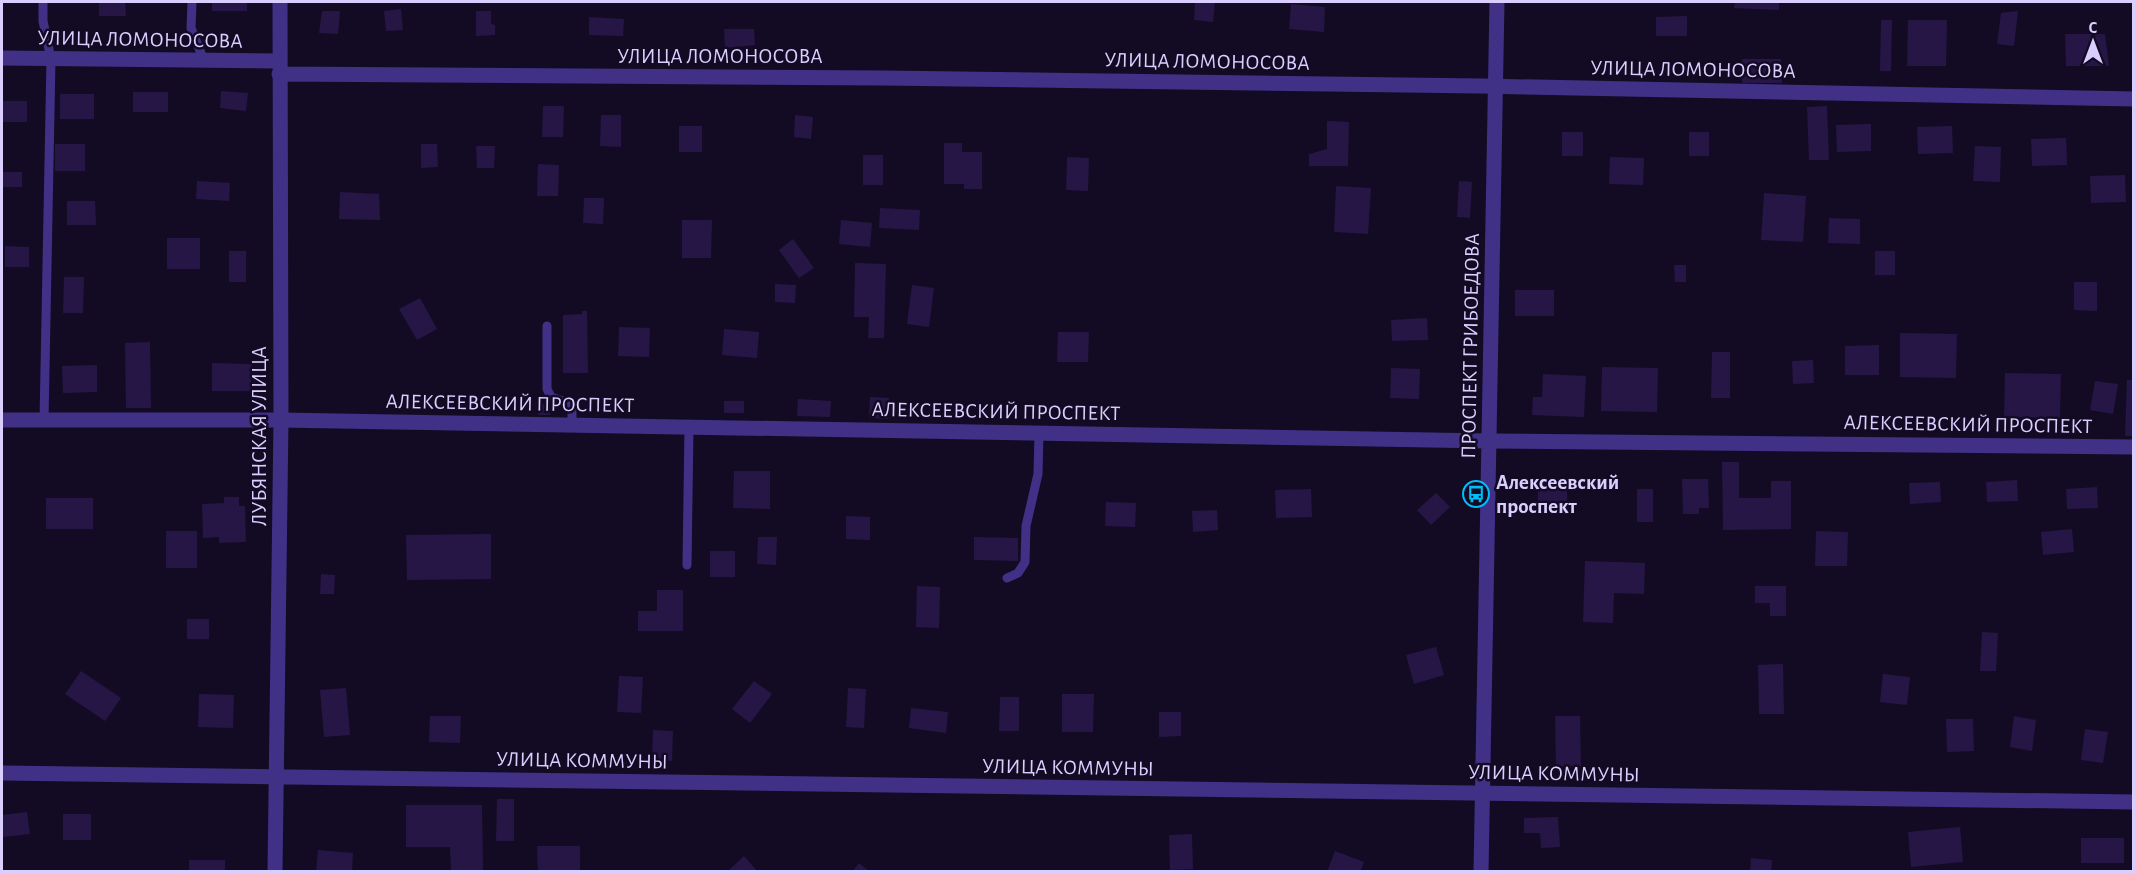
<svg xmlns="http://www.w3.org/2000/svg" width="2135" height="873" font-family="'Alegreya Sans',sans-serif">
	<rect width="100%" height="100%" fill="#130b23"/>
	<path fill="#261646" d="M99,2H125L126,16H99Z
		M212,2H247V11H212Z
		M1195,2H1215L1213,22L1194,20Z
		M1735,2H1779V10L1734,8Z
		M1291,4L1325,7L1324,32L1289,29Z
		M401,9L403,30L386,31L384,11Z
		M322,11H340L338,34L319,33Z
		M476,11H491V24L495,25V35L476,36Z
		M2018,11L2014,46L1997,44L2001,13Z
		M1687,16V36H1656V17Z
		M589,17L624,19L623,36L589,35Z
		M1881,20H1892L1891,71H1880Z
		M1908,20H1947L1946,66H1907Z
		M724,29H754L755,45L725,48Z
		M2065,34H2105L2109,66H2066Z
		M1742,59H1781L1782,83H1742Z
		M221,91L248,93L246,111L220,108Z
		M133,92H168V112H133Z
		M60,94H94V119H60Z
		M2,101H27V122H2Z
		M543,106H564L563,137H542Z
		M1827,106L1829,160H1809L1807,107Z
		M601,115H621V147L600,146Z
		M795,115L813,117L811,139L794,137Z
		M1327,121L1349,122L1348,166H1309V154L1327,149Z
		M1871,124V151L1837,152L1836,125Z
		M679,126H702V152H679Z
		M1952,126L1953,153L1918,154L1917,127Z
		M1562,132H1583V156H1562Z
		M1689,132H1709V156H1689Z
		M2066,138L2067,165L2032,166L2031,139Z
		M944,143H962V152H982V189H964V184H944Z
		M55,144H85V171H55Z
		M421,144H437L438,167L421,168Z
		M476,146H495L494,168H477Z
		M1975,146L2001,147L2000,182L1973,181Z
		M863,155H883V185H863Z
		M1067,157L1089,158L1088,191L1066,190Z
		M1610,157L1644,158L1643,185L1609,184Z
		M538,164L559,165L558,196H537Z
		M2,172H22V187H2Z
		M2125,175L2126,202L2091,203L2090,176Z
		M197,181L230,183L229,201L196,199Z
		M1459,181L1472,182L1470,218L1457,217Z
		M1336,186L1371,188L1368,234L1334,232Z
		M340,192L379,194L380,220L339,219Z
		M1764,193L1806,196L1803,242L1761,240Z
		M584,198H604L603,224L583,223Z
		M67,201H95L96,225H67Z
		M880,208L920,210L919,230L879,228Z
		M1829,218L1860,219V244L1828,243Z
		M682,220H712L711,258H682Z
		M841,220L872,223L870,247L839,244Z
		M167,238H200V269H167Z
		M793,239L814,268L799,278L779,250Z
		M5,246L29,247V267H5Z
		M229,251H246V282H229Z
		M1875,251H1895V275H1875Z
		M855,263L886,264L884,338H868L869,317H854Z
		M1674,265H1686V282H1675Z
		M64,277H84L83,313H63Z
		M2074,282H2097V311L2074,310Z
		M775,284L796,285L795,303L775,302Z
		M912,285L934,288L929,327L907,324Z
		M1515,290H1554V316H1515Z
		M420,298L437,329L417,340L399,309Z
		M582,311H587L588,373H563V315L582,314Z
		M1427,318L1428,340L1392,341L1391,320Z
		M619,327L650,328L649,357L618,356Z
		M724,329L759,332L757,358L722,355Z
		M1058,332H1089L1088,362H1057Z
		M1900,333L1957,334L1956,378L1900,377Z
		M150,342L151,408H126L125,343Z
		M1879,345V375H1845V346Z
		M1712,352H1730V398H1711Z
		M1813,360L1814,383L1793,384L1792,361Z
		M212,363L251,364V391H212Z
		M97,365V392L63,393L62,366Z
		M1602,367L1658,368L1657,412L1601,411Z
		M1391,368L1420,369L1419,399L1390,398Z
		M2005,373L2061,374L2060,418L2004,417Z
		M1543,374L1586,376L1584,417L1532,415L1533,397H1542Z
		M2127,380H2134V436H2125Z
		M2095,381L2118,384L2113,414L2090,410Z
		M870,397L889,398L888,419L869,418Z
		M798,399L831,401L830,417L797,416Z
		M724,401H744V413H724Z
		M539,404H550V415H538Z
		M1722,462H1739V498H1771V481H1791V529L1723,530Z
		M734,471H770V509L733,508Z
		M1682,479H1708L1709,508H1699V514H1683Z
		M2017,480L2018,501L1987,502L1986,482Z
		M1940,482L1941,502L1910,504L1909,483Z
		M1567,486V512H1538V487Z
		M2097,487L2098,508L2067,509L2066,489Z
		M1311,489L1312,517L1276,518L1275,490Z
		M1637,489H1653V522H1637Z
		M1436,493L1450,507L1431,525L1417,510Z
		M224,497H239V506H245L246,542L219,543V537L203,538L202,504L224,503Z
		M46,498H93V529H46Z
		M1106,502L1136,503L1135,527L1105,526Z
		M1217,510L1218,530L1193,532L1192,511Z
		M846,516L870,517V540L846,539Z
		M2072,529L2074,552L2043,555L2041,532Z
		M166,531H197V568H166Z
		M1816,531L1848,532L1847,566H1815Z
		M491,534V579L407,580L406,535Z
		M758,537H777L776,565L757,564Z
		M974,537L1018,538V561L974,560Z
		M710,551H735V577H710Z
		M1585,561L1645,563L1644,594L1614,593L1613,623L1583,622Z
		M321,574L335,575L334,594H320Z
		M917,586L940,587L939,628L916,627Z
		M1755,586H1786V616H1770V603H1755Z
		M657,590H683V631H638V611H657Z
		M187,619H209V639H187Z
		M1982,632L1998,633L1996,671H1980Z
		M1436,647L1444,675L1414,684L1406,655Z
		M1783,664L1784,714H1759L1758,665Z
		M81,671L121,698L105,721L65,694Z
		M1883,674L1910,677L1907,705L1880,702Z
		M619,676L643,677L641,713L617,712Z
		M754,681L772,694L750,723L732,709Z
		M346,688L350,735L324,737L320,690Z
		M848,688L866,689L864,728L846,727Z
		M199,694L234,695L233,728L198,727Z
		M1062,694H1094L1093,732H1062Z
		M1000,697H1019V731H999Z
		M911,708L948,712L946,733L909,728Z
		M1159,712H1181V736L1159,737Z
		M430,716H461L460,743L429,742Z
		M1555,716H1580L1581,766H1556Z
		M2014,716L2036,720L2032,751L2010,747Z
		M1946,719H1973L1974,751L1947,752Z
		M2085,729L2108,732L2103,763L2081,760Z
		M653,730L673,731L672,761L652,760Z
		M497,799H514V841H496Z
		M406,805H482L483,872H451L450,847H406Z
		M27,812L30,834L2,837V815Z
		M63,814H91V840H63Z
		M1558,817L1560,847L1541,848L1540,833H1524V818Z
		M1960,827L1963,862L1911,867L1908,832Z
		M1192,834L1193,869L1170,870L1169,835Z
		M2081,838H2124V863H2081Z
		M537,846H580V872H538Z
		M318,850L353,853L352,872H316Z
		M1335,851L1364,862L1360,872H1327Z
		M744,856L758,872H727Z
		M1751,858L1772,860L1771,872H1750Z
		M189,860H225V872H189Z
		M859,863L870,872H852Z"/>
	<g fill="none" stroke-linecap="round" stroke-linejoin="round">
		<path stroke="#403187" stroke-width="9" d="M43,2V21L51,59L44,421
			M192,2L191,28L204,61
			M547,326V389L551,397L568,403L572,410V425
			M687,565L689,427
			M1007,578L1018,573L1025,562L1026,526L1038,474L1039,433"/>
		<path stroke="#403187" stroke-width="15" d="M2,58L279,61
			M279,74L884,78L1480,86L2134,99
			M1489,441L2134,447
			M2,773L2134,802
			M275,872L281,420L280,2"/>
		<path stroke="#403187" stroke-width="15" d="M2,420H281L1489,441
			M1481,872L1497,2"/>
	</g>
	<defs>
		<symbol id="bus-ring" viewBox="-11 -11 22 22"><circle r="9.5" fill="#130b23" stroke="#00bef9" stroke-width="1.5"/><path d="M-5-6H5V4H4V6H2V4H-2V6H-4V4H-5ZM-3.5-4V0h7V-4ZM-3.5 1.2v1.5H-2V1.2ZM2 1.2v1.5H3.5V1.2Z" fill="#00bef9"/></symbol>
	</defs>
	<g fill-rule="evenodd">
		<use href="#bus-ring" x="1461" y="479" width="30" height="30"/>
	</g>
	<g text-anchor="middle" stroke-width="5" stroke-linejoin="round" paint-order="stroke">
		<g font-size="21" fill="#daceff" stroke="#130b23">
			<text transform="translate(140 39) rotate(1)" y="7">УЛИЦА ЛОМОНОСОВА</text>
			<text x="720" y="63">УЛИЦА ЛОМОНОСОВА</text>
			<text transform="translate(1207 61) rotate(1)" y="7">УЛИЦА ЛОМОНОСОВА</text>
			<text transform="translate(1693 69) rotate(1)" y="7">УЛИЦА ЛОМОНОСОВА</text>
			<text transform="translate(1470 346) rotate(-89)" y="7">ПРОСПЕКТ ГРИБОЕДОВА</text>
			<text transform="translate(510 403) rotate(1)" y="7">АЛЕКСЕЕВСКИЙ ПРОСПЕКТ</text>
			<text transform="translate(996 411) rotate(1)" y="7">АЛЕКСЕЕВСКИЙ ПРОСПЕКТ</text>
			<text transform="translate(1968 424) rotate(1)" y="7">АЛЕКСЕЕВСКИЙ ПРОСПЕКТ</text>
			<text transform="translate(259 436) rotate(-90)" y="7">ЛУБЯНСКАЯ УЛИЦА</text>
			<text transform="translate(582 760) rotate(1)" y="7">УЛИЦА КОММУНЫ</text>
			<text transform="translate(1068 767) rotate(1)" y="7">УЛИЦА КОММУНЫ</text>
			<text transform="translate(1554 773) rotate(1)" y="7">УЛИЦА КОММУНЫ</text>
		</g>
		<g font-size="21" font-weight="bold" fill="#daceff" stroke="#130b23" text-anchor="start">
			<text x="1496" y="489">Алексеевский<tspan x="1496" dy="24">проспект</tspan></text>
		</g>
	</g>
	<rect width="2135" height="873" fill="none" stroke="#daceff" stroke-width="6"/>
	<g transform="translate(2093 42)" stroke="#130b23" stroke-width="4.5" paint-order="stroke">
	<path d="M0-4.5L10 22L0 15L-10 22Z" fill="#daceff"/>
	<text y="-9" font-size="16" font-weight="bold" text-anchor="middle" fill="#daceff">С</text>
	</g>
</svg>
